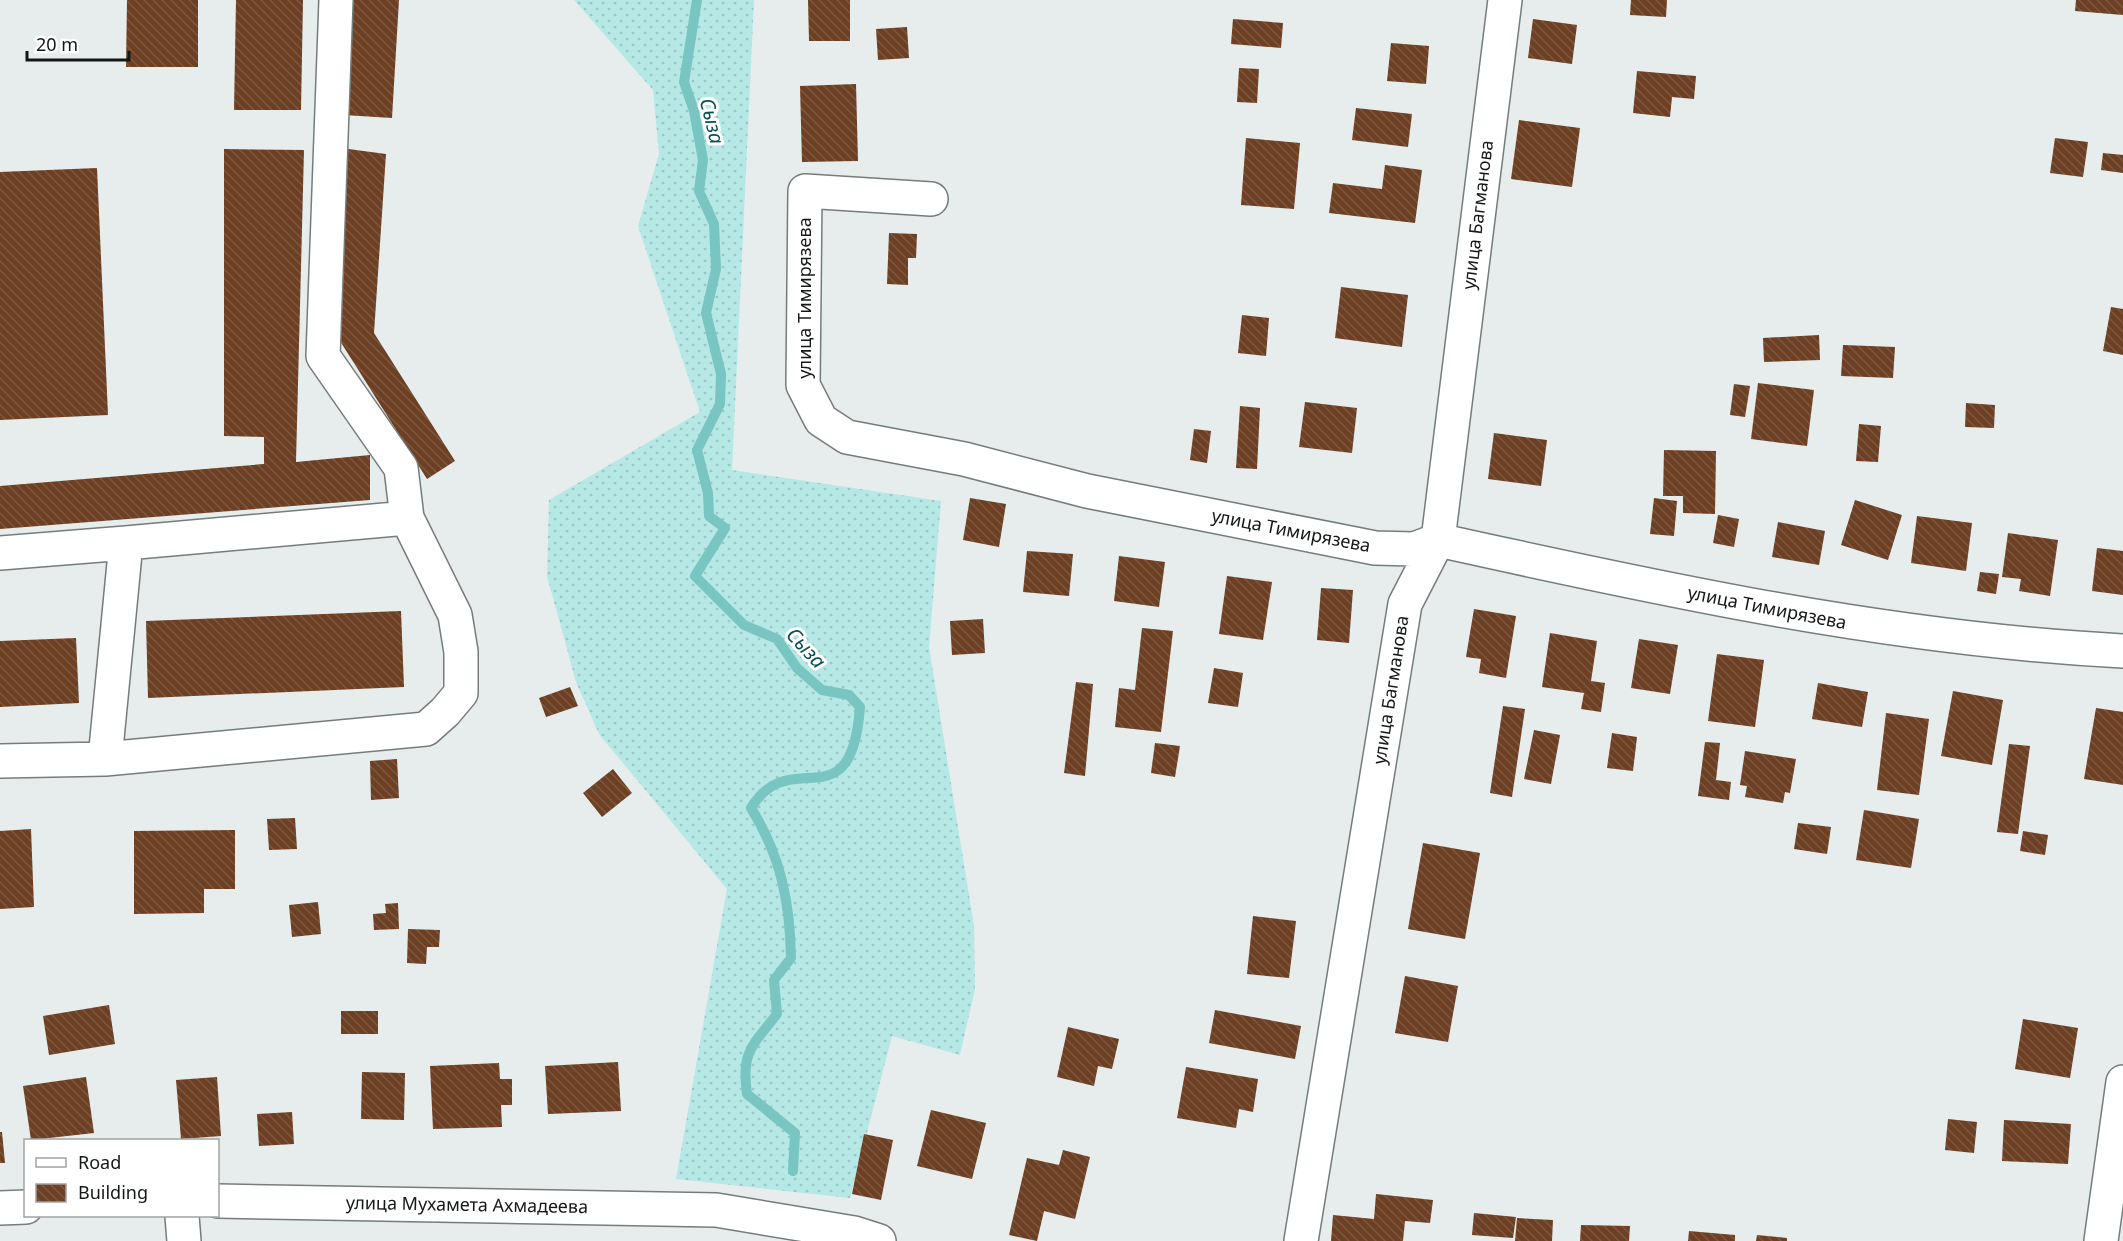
<svg xmlns="http://www.w3.org/2000/svg" width="2123" height="1241" font-family="'Noto Sans',sans-serif">
	<defs>
		<pattern id="grass-dots" width="8" height="8" patternUnits="userSpaceOnUse" patternTransform="scale(1.5)"><rect width="8" height="8" fill="#b6e8e6"/><path d="M2 2h.1M6 6h.1" fill="none" stroke="#9cc6c5" stroke-width="1.8" stroke-linecap="round"/></pattern>
		<pattern id="building-back-hatch" width="6" height="6" patternUnits="userSpaceOnUse" patternTransform="scale(1.5)"><rect width="6" height="6" fill="#6d3f23"/><path d="M-1 5l2 2M0 0l6 6M5-1l2 2" fill="none" stroke="#7c5741"/></pattern>
	</defs>
	<rect width="100%" height="100%" fill="#e6edec"/>
	<path fill="url(#grass-dots)" d="M574,0H754L732,470L941,501L929,647L974,926L975,989L960,1055L892,1036L850,1198L676,1179L727,889L599,734L576,682L547,576L549,500L700,412L638,226L659,154L653,90Z"/>
	<g fill="none" stroke-linecap="round" stroke-linejoin="round">
		<path stroke="#78c5c2" stroke-width="10" d="M697,0L684,82L694,111L703,160L699,191L714,224L716,269L706,313L721,374L720,404L697,450L708,493L709,516L725,528L695,576L744,625L777,639L797,668L822,690L849,695L860,707C851,826 791,742 751,808C781,856 790,903 791,958L774,980L777,1014C752,1046 741,1052 747,1094L795,1133L793,1171"/>
	</g>
	<path fill="url(#building-back-hatch)" d="M127,0H198V67H126Z
		M236,0H303L301,110H234Z
		M351,0H399L392,118L344,115Z
		M808,0H850V41H809Z
		M1631,0H1667L1666,17L1630,15Z
		M2076,0H2123V15L2075,11Z
		M1233,19L1283,23L1281,48L1231,44Z
		M1533,19L1577,25L1572,64L1528,58Z
		M907,27L909,58L878,60L876,29Z
		M1391,43L1429,46L1426,84L1387,81Z
		M1239,68L1259,69L1257,103L1237,102Z
		M1637,71L1696,76L1694,99L1672,97L1670,117L1633,113Z
		M856,84L858,161L802,162L800,86Z
		M1356,108L1412,114L1408,147L1352,140Z
		M1519,120L1580,128L1572,187L1511,179Z
		M1246,138L1300,143L1294,209L1241,205Z
		M2055,138L2088,142L2083,177L2050,173Z
		M341,148L386,154L374,333L455,461L427,479L335,333Z
		M224,149L304,150L296,462L370,455V500L0,529V486L264,464V437L224,436Z
		M2103,153L2123,155V173L2101,170Z
		M1385,165L1422,170L1415,223L1329,213L1333,183L1382,189Z
		M97,168L108,415L0,420V172Z
		M889,233L917,234L916,258H908V285L887,284Z
		M1341,287L1408,295L1402,347L1335,338Z
		M2111,307L2123,309V355L2103,351Z
		M1242,315L1269,318L1266,356L1238,353Z
		M1819,335L1820,360L1764,362L1763,338Z
		M1843,345L1895,347L1893,378L1841,376Z
		M1758,383L1814,390L1807,446L1751,439Z
		M1734,384L1750,386L1745,417L1730,415Z
		M1305,402L1357,408L1352,453L1299,447Z
		M1966,403L1995,405L1994,428L1965,427Z
		M1240,406L1260,408L1257,469L1236,468Z
		M1859,424L1881,426L1878,462L1856,461Z
		M1194,429L1211,431L1207,463L1190,460Z
		M1494,433L1547,440L1541,486L1488,479Z
		M1664,450L1716,451L1715,514L1683,513V496H1663Z
		M970,498L1006,504L999,547L963,540Z
		M1654,498L1677,501L1674,536L1650,534Z
		M1855,500L1902,515L1888,560L1841,545Z
		M1718,515L1739,519L1734,547L1713,543Z
		M1917,516L1972,523L1966,571L1911,563Z
		M1778,522L1825,531L1819,565L1772,557Z
		M2008,533L2058,540L2050,596L2019,591L2021,579L2002,577Z
		M2097,548L2123,551V595L2092,591Z
		M1027,551L1073,554L1069,596L1023,592Z
		M1119,556L1165,562L1159,607L1114,601Z
		M1980,572L1999,574L1996,594L1977,591Z
		M1227,576L1272,582L1263,640L1219,634Z
		M1321,588L1353,590L1349,643L1317,640Z
		M1474,609L1516,616L1506,678L1479,673L1481,659L1466,657Z
		M401,611L404,687L148,698L146,621Z
		M983,619L985,653L952,655L950,621Z
		M1142,628L1173,631L1161,732L1115,727L1119,688L1135,690Z
		M1550,633L1597,641L1591,681L1605,683L1601,712L1581,709L1584,693L1542,687Z
		M76,638L79,703L0,707V641Z
		M1639,639L1678,645L1670,694L1631,688Z
		M1717,654L1764,660L1755,727L1708,721Z
		M1214,668L1243,673L1238,707L1208,703Z
		M1076,682L1093,684L1085,776L1064,773Z
		M1818,683L1868,692L1862,727L1812,719Z
		M570,687L578,706L546,717L539,698Z
		M1953,691L2003,700L1992,765L1941,756Z
		M1503,706L1525,709L1512,797L1490,793Z
		M2096,708L2123,712V785L2084,779Z
		M1886,713L1929,719L1919,795L1877,790Z
		M1534,730L1560,735L1551,784L1524,779Z
		M1612,733L1637,737L1633,771L1607,768Z
		M1705,742L1720,743L1716,780L1731,782L1729,800L1698,796Z
		M1155,743L1180,746L1175,777L1151,773Z
		M2009,744L2030,746L2018,834L1997,832Z
		M1745,751L1796,759L1790,793L1785,792L1783,803L1745,797L1747,786L1740,785Z
		M397,759L399,798L371,800L370,761Z
		M613,769L632,793L602,817L583,793Z
		M1864,810L1919,819L1911,868L1856,860Z
		M295,818L297,849L269,850L267,819Z
		M1798,823L1831,827L1827,854L1794,849Z
		M31,829L34,907L0,909V831Z
		M235,830V889H204V913L134,914V831Z
		M2023,831L2048,835L2045,855L2020,851Z
		M1423,843L1480,853L1465,939L1408,929Z
		M318,902L321,934L292,937L289,905Z
		M398,903L399,929L374,930L373,914L386,913L385,904Z
		M1253,916L1296,921L1289,978L1247,974Z
		M408,929L440,930L439,947H427L426,964L407,963Z
		M1405,976L1458,986L1448,1042L1395,1033Z
		M109,1005L115,1044L49,1055L43,1016Z
		M1215,1010L1301,1026L1295,1059L1209,1043Z
		M341,1011H378V1034H341Z
		M2023,1019L2078,1028L2070,1078L2015,1069Z
		M1068,1027L1119,1039L1112,1069L1098,1066L1094,1086L1057,1077Z
		M618,1062L621,1111L548,1114L545,1066Z
		M499,1063L500,1079H512V1105H501L502,1127L433,1129L430,1066Z
		M1186,1067L1258,1079L1253,1112L1239,1109L1236,1128L1177,1118Z
		M362,1072L405,1073L404,1120L361,1119Z
		M86,1077L94,1133L31,1140L23,1086Z
		M217,1077L221,1136L181,1139L176,1080Z
		M931,1110L986,1123L972,1179L917,1166Z
		M292,1112L294,1144L259,1146L257,1114Z
		M1948,1119L1977,1122L1974,1153L1945,1150Z
		M2004,1120L2071,1124L2068,1164L2002,1161Z
		M0,1132H2L5,1163H0Z
		M864,1134L893,1140L881,1200L852,1194Z
		M1063,1150L1090,1157L1075,1219L1044,1211L1037,1241L1009,1235L1027,1158L1059,1165Z
		M1376,1194L1433,1200L1430,1223L1405,1221L1403,1241H1331L1333,1215L1374,1219Z
		M1474,1213L1516,1217L1513,1238L1472,1235Z
		M1517,1218L1553,1220L1552,1241H1515Z
		M1581,1225L1630,1226L1629,1241H1580Z
		M1689,1231L1735,1235V1241H1688Z
		M1757,1235L1787,1238V1241H1756Z"/>
	<g fill="none" stroke-linecap="round" stroke-linejoin="round">
		<defs>
			<path id="minor" d="M931,199L805,191L803,385L821,420L847,437L964,459L1087,491L1375,548L1414,549L1438,540C1664,590 1891,639 2123,651
				M0,553L126,543
				M105,759L126,543L407,518
				M0,761L105,759L426,729L445,712L461,693V652L455,615L407,518L401,468L323,356L336,0
				M218,1201L716,1210L854,1233L879,1241
				M0,1208L26,1207
				M182,1216L184,1241
				M1301,1241L1405,604L1438,540L1505,0
				M2101,1241L2123,1082"/>
		</defs>
		<use href="#minor" stroke="#767c7c" stroke-width="36"/>
		<use href="#minor" stroke="#fff" stroke-width="33"/>
	</g>
	<g text-anchor="middle" stroke-width="6" stroke-linejoin="round" paint-order="stroke">
		<g font-size="18" fill="#141717" stroke="#fff">
			<text transform="translate(1478 215) rotate(-83)" y="6">улица Багманова</text>
			<text transform="translate(805 298) rotate(-90)" y="6">улица Тимирязева</text>
			<text transform="translate(1291 531) rotate(11)" y="6">улица Тимирязева</text>
			<text transform="translate(1767 608) rotate(11)" y="6">улица Тимирязева</text>
			<text transform="translate(1391 690) rotate(-81)" y="6">улица Багманова</text>
			<text transform="translate(467 1205) rotate(1)" y="6">улица Мухамета Ахмадеева</text>
		</g>
		<g font-size="20" font-style="italic" fill="#084f4e" stroke="#fff">
			<text transform="translate(712 121) rotate(76)" y="7">Сыза</text>
			<text transform="translate(806 648) rotate(47)" y="7">Сыза</text>
		</g>
	</g>
	<rect x="24" y="1139" width="195" height="78" fill="#ffffff" stroke="#a1a2a2" stroke-width="1.5"/>
	<rect x="36" y="1158" width="30" height="9" fill="#ffffff" stroke="#a1a2a2" stroke-width="1.5"/>
	<text x="78" y="1169" font-size="18" fill="#141717">Road</text>
	<rect x="36" y="1184" width="30" height="18" fill="url(#building-back-hatch)" stroke="#a1a2a2" stroke-width="1.5"/>
	<text x="78" y="1199" font-size="18" fill="#141717">Building</text>
	<path d="M27 51v9h102v-9" fill="none" stroke="#141717" stroke-width="3"/>
	<text x="36" y="51" font-size="18" fill="#141717" stroke="#ffffff" stroke-width="4.5" paint-order="stroke">20 m</text>
</svg>
